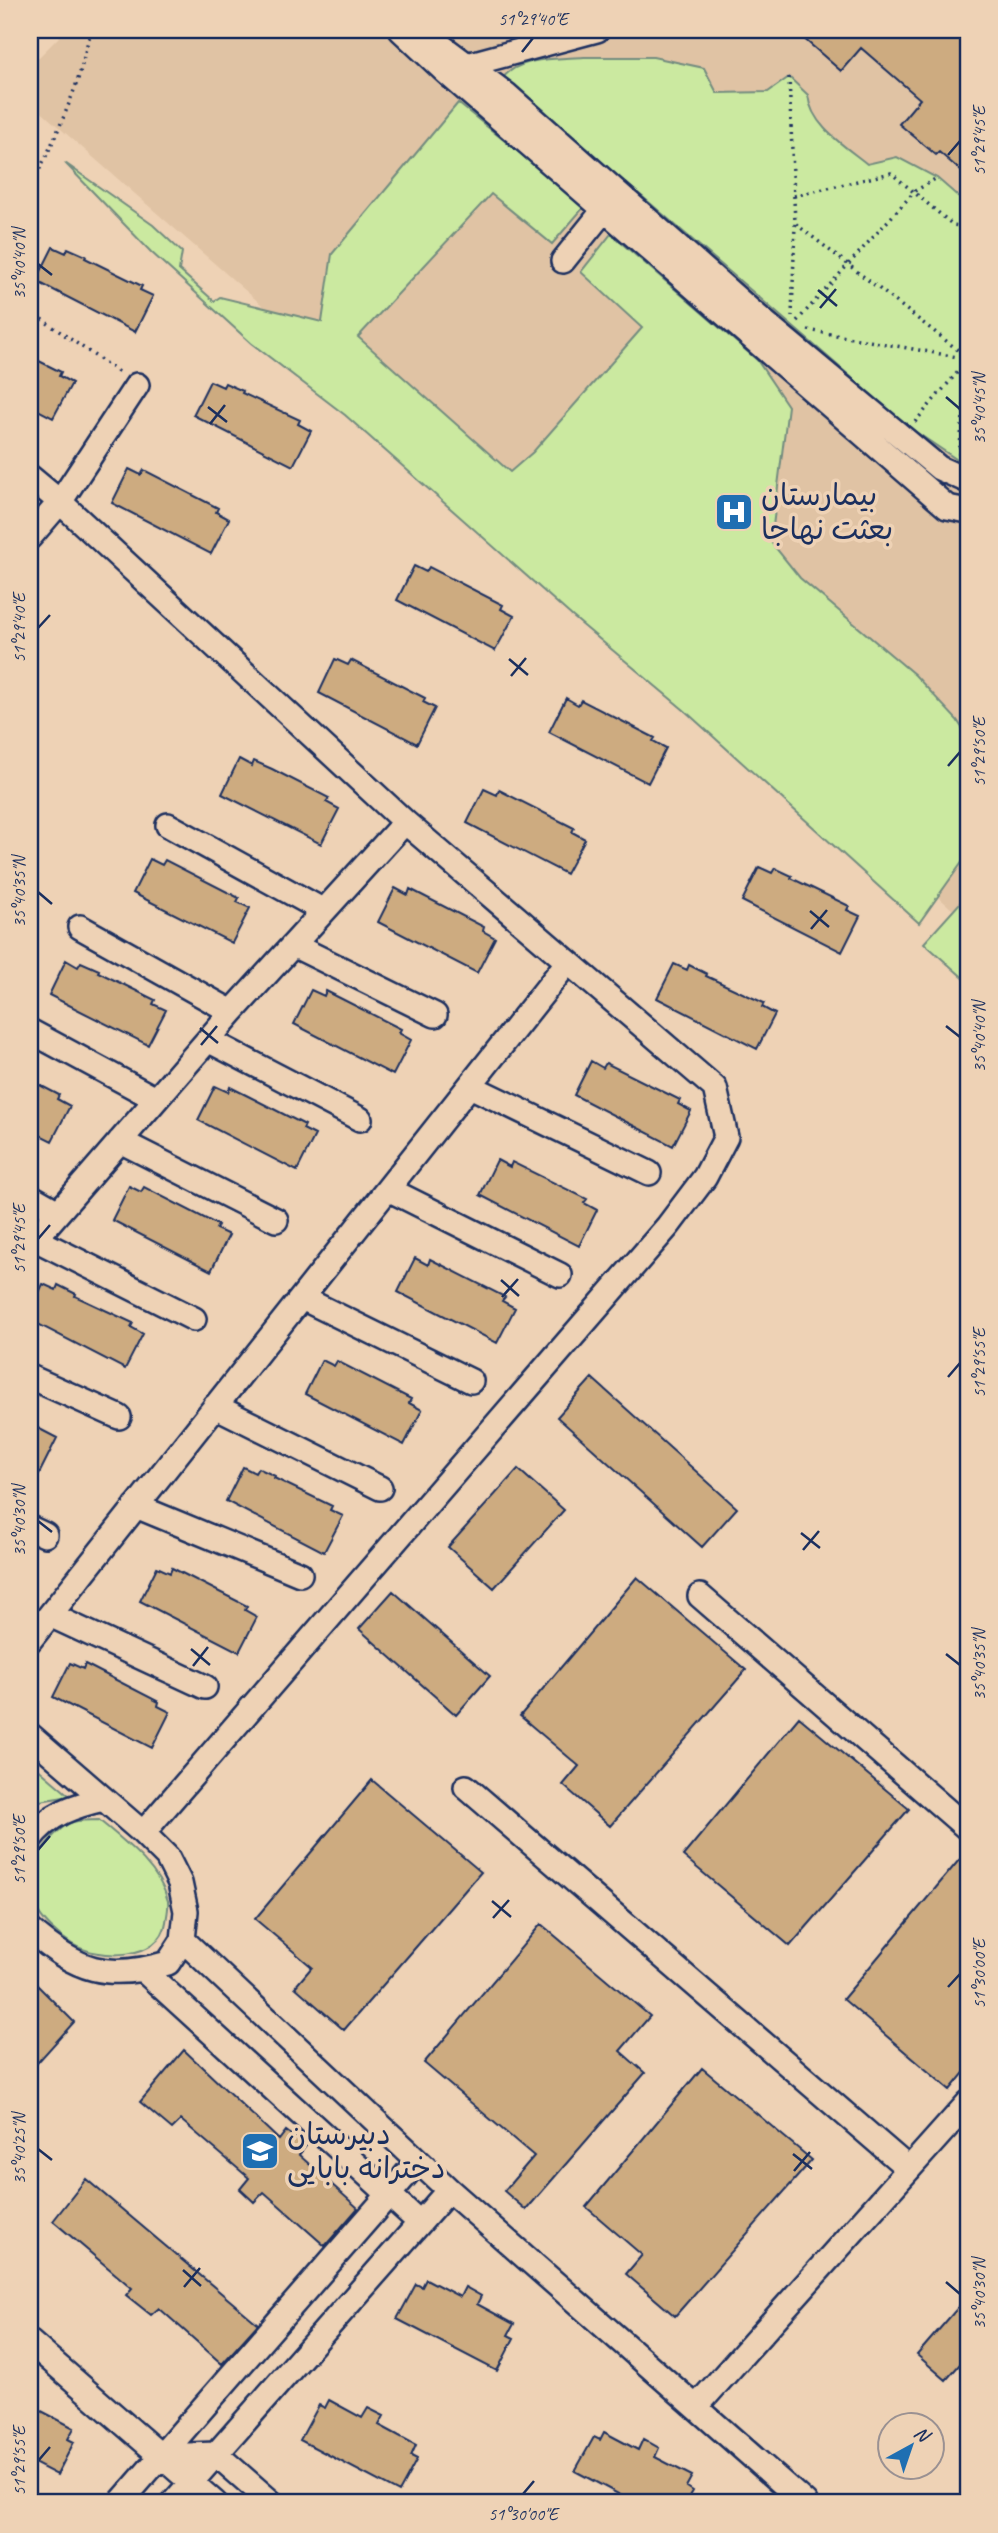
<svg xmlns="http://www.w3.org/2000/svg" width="998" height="2533" font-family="Caveat,'Playpen Sans Arabic',sans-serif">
	<rect width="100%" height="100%" fill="#eed2b5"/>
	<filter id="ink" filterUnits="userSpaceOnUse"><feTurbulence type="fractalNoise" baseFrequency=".0143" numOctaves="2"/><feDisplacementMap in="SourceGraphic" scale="14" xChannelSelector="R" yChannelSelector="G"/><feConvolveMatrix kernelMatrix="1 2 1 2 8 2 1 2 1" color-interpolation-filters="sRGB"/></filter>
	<g filter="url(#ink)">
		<path fill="#e0c3a4" d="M66,30H968V923L30,102V66Z"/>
		<path fill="#cbe9a0" stroke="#738c7f" stroke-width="2" d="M584,57H653L704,68L717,93L768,92L789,77L808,95C811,126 845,146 867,164L897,157L937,178L968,205V467L910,428L651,204L502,79C519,56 559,59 584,57Z
			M458,103L585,206L552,244L491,194L358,337L510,472L533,452L642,328L581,272L611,234L757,360L788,406L771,542L800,578L915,675L957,720L968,737V854L919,923L684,710L573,617L345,415L251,343L151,252L65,163L153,225L182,252L179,270L214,301L220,297L322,322L332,254Z
			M968,894V982L924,943Z
			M30,1762L70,1796L40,1801L30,1811Z
			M99,1820C124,1841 159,1867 168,1901C169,1907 167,1915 166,1922C161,1961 99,1960 72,1944C57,1935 42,1921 35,1906C28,1892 28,1874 35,1860C42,1848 59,1826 73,1822C81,1820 91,1820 99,1820Z"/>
		<path fill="#cdab80" stroke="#1b2f5e" stroke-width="2" d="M794,30H968V177L939,152L936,155L899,124L920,99L861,48L841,71Z
			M53,247L66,253L68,248L86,256L85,258L142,286L140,290L153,296L135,332L36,281Z
			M35,359L61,372L59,376L72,383L53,418L30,406V369Z
			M210,381L223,387L225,383L243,391L242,393L300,420L298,424L311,431L293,466L193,415Z
			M129,469L141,475L144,470L218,508L216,512L229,519L211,554L112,503Z
			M414,566L426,572L429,567L503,605L501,609L514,616L495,651L397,600Z
			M335,659L348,665L351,660L425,698L423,702L435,708L417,744L319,693Z
			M566,698L578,705L581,700L655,738L653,741L666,748L648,783L549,732Z
			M239,759L252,766L254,761L272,769L329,798L326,802L339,809L321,844L222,794Z
			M484,789L497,795L499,790L574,828L572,832L585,839L566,874L467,823Z
			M150,859L162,865L165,860L239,898L237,902L250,908L232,943L133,893Z
			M759,867L772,873L775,868L792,876L791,878L849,906L847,910L860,916L842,952L742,901Z
			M395,888L408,895L410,889L484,927L483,931L495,938L477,973L378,922Z
			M66,960L78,967L81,962L99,970L98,972L155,1000L153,1004L166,1010L148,1045L49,995Z
			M674,964L687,970L689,965L707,974L706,976L764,1003L762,1007L775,1014L757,1049L657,998Z
			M311,990L324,996L326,991L401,1029L399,1033L411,1040L393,1075L294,1024Z
			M591,1061L603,1068L606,1063L680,1100L678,1104L691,1111L673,1146L574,1095Z
			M30,1080L59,1095L57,1099L70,1106L52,1141L30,1130Z
			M215,1086L228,1092L230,1087L248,1096L305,1125L303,1129L315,1135L297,1171L198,1120Z
			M497,1160L510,1167L512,1162L587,1199L584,1203L597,1210L579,1246L480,1195Z
			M129,1186L141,1192L144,1187L218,1225L216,1229L229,1235L211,1271L112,1220Z
			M415,1258L428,1265L430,1259L505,1297L502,1301L515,1308L497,1343L398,1292Z
			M43,1284L56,1290L58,1285L76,1294L75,1296L133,1323L131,1327L143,1334L125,1369L30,1320V1311Z
			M322,1360L334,1366L337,1361L411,1399L409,1403L422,1410L404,1445L305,1394Z
			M592,1378L737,1508L702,1547L557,1417Z
			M30,1424L57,1438L30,1492Z
			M243,1467L255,1473L258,1468L275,1476L274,1478L332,1506L330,1510L343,1516L324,1552L226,1501Z
			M518,1469L564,1510L494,1588L448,1547Z
			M157,1567L170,1573L172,1568L247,1606L245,1610L257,1617L239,1652L140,1601Z
			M637,1577L746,1670L610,1826L563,1785L579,1766L520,1716Z
			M393,1591L490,1676L456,1715L359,1629Z
			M70,1663L83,1669L85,1664L159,1702L158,1706L170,1712L152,1748L53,1697Z
			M799,1717L909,1809L790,1946L683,1856Z
			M372,1780L481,1872L344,2030L295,1987L312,1967L255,1919Z
			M959,1860L968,1868V2068L950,2090L843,1999Z
			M541,1924L650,2016L620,2051L645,2073L526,2210L504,2191L534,2156L424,2063Z
			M30,1978L74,2022L30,2071Z
			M184,2050L279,2140L286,2131L306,2146L299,2155L358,2208L325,2246L264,2192L254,2202L240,2189L249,2178L181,2120L172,2129L140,2102Z
			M702,2068L812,2160L675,2316L626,2274L642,2255L586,2207Z
			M86,2179L258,2324L222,2364L159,2308L151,2315L126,2295L132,2288L53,2221Z
			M426,2279L460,2297L465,2287L481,2296L477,2304L514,2324L508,2335L514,2338L497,2371L397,2319L416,2284L422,2287Z
			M968,2296V2355L946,2380L917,2355Z
			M329,2400L362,2418L368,2408L384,2416L379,2425L416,2445L411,2456L417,2459L399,2492L300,2440L319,2405L325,2408Z
			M30,2405L74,2428L68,2439L74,2442L57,2475L30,2461Z
			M604,2432L638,2450L643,2439L659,2448L655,2457L692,2476L686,2487L692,2491L685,2503H635L575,2471L594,2437L600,2440Z"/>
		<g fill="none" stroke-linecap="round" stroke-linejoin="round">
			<defs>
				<path id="minor" d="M401,30L447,73L947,507L968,511
					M420,30L507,95L751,311L939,468L968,481
					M467,65L597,30
					M563,261L604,210
					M30,477L60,502L405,822L715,1088L726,1137L705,1177L668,1226L143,1833
					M30,537L60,502L137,385
					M168,825L324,911
					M80,927L232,1012
					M293,945L435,1015
					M30,1031L156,1099
					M208,1040L360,1119
					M470,1086L649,1173
					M120,1141L276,1220
					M388,1189L560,1275
					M30,1196L58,1212
					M35,1239L194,1319
					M30,1245L232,1012L405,822
					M302,1298L471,1381
					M30,1377L119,1417
					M215,1406L380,1488
					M136,1506L300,1574
					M30,1528L45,1535
					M700,1596L968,1829
					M50,1615L205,1687
					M30,1640L567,963
					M30,1735L143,1833L167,1857L180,1883L186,1911L183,1940L168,1963C107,1981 77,1971 30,1930
					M466,1787L909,2169
					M30,1839C49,1814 73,1806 103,1799
					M183,1940L449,2190L805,2503
					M143,1970L419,2222
					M30,2342L215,2503
					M696,2407L968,2103
					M161,2456L216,2454L272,2503
					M120,2503L418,2161
					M173,2503L449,2190"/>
			</defs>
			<use href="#minor" stroke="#1b2f5e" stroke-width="28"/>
			<path stroke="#1b2f5e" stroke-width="3.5" stroke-dasharray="2 5" stroke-linecap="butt" d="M789,77L795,223L792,316
				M30,188C48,154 64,119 77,82C83,65 85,47 92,30
				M794,196L891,173L953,225L968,227
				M796,224L967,357
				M30,311L121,374
				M797,321L915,191L937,178
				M808,330L968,359
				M915,422L968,360
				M959,455L968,369"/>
			<use href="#minor" stroke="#eed2b5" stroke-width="23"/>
		</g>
	</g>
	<path fill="none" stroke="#1b2f5e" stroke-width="2.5" d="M522,52L533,38M948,155L960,141M38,264L52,275M818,290L837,306M820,308L836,289M946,397L960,409M208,407L227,422M210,424L225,405M38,628L50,615M509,659L528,675M511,676L526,658M948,766L960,752M38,892L52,904M810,911L829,927M811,929L827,910M946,1026L960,1037M200,1028L218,1043M201,1045L217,1026M38,1239L50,1225M501,1280L519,1296M502,1297L518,1279M948,1377L960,1363M38,1521L52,1532M801,1533L820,1548M803,1550L819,1531M191,1649L210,1665M946,1654L960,1665M193,1666L208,1647M38,1850L50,1836M492,1901L511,1917M493,1918L509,1900M948,1987L960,1974M38,2149L52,2160M793,2154L812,2169M794,2171L810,2152M183,2270L201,2286M946,2282L960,2294M184,2287L200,2268M38,2461L50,2447M523,2494L534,2481"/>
	<defs>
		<symbol id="hospital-square" viewBox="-11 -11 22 22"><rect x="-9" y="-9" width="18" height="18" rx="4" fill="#1f6fb2" stroke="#eed2b5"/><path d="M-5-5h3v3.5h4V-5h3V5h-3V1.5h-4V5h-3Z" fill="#fff"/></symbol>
		<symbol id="school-square" viewBox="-11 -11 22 22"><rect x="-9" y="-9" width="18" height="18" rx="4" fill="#1f6fb2" stroke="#eed2b5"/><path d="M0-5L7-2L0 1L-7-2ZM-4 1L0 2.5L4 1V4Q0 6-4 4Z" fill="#fff"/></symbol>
	</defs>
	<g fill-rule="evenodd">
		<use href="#hospital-square" x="712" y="490" width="44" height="44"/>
		<use href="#school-square" x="238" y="2129" width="44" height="44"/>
	</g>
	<g text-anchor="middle" stroke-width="7" stroke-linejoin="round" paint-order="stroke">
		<g font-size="30" fill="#1b2f5e" stroke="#eed2b5" text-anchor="start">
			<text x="761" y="505">بیمارستان<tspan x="761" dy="34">بعثت نهاجا</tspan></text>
			<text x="287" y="2144">دبیرستان<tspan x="287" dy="34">دخترانه بابایی</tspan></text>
		</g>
	</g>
	<rect width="998" height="2533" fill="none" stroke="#eed2b5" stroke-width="77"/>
	<g transform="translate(911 2446) rotate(40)"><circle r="33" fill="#eed2b5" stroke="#9a9192" stroke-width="2"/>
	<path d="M0-5L12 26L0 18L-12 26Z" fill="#1f6fb2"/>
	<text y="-10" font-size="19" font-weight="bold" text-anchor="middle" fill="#1b2f5e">N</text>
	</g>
	<rect x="38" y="38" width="922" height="2456" fill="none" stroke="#1b2f5e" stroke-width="2.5"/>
	<g font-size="18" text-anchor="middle" fill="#1b2f5e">
		<text x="533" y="25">51°29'40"E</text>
		<text transform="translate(979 141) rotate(-90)" y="6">51°29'45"E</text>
		<text transform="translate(19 264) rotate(-90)" y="6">35°40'40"N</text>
		<text transform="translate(979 409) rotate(-90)" y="6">35°40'45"N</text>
		<text transform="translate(19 628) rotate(-90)" y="6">51°29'40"E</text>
		<text transform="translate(979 752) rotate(-90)" y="6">51°29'50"E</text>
		<text transform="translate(19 892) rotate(-90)" y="6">35°40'35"N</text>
		<text transform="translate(979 1037) rotate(-90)" y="6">35°40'40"N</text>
		<text transform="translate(19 1239) rotate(-90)" y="6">51°29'45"E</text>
		<text transform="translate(979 1363) rotate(-90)" y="6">51°29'55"E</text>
		<text transform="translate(19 1521) rotate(-90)" y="6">35°40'30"N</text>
		<text transform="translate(979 1665) rotate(-90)" y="6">35°40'35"N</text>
		<text transform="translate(19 1850) rotate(-90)" y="6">51°29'50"E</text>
		<text transform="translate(979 1974) rotate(-90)" y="6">51°30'00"E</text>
		<text transform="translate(19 2149) rotate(-90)" y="6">35°40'25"N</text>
		<text transform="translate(979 2294) rotate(-90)" y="6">35°40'30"N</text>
		<text transform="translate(19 2461) rotate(-90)" y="6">51°29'55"E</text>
		<text x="523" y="2520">51°30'00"E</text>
	</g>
</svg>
